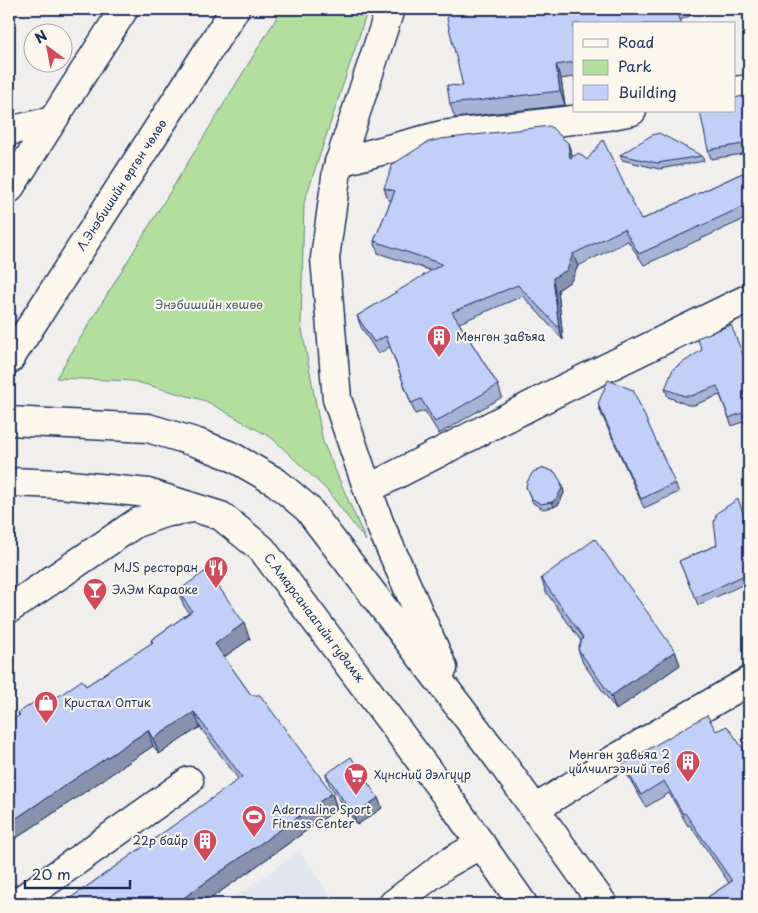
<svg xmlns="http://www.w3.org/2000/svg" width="758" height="913" font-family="'Playpen Sans',sans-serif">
	<rect width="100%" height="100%" fill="#f0efee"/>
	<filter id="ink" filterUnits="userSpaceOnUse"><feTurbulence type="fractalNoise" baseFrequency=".02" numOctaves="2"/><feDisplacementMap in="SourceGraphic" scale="10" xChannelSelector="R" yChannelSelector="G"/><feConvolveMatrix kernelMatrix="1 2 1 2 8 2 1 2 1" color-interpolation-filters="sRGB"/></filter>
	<g filter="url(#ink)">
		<path fill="#e2e6f1" d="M299,851L332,898L323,904H226Z"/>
		<path fill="#b2df9e" stroke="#66877e" d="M282,9H368L304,203L301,324L323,442L366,541L327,490L272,438L206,401L133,381L56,378Z"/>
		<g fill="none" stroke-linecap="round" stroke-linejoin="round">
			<defs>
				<path id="minor" d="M734,91L749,89
					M9,131L52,121
					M339,162L442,135L607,116L632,111
					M368,489L561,390L749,298
					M535,809L608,763L749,681
					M28,904L24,898L189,781
					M393,904L446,864L481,844"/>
				<path id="major" d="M390,9L337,170L325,258L337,399L379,522L443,668
					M9,189L124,9
					M9,360L235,9
					M9,421L148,428L198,443L231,456L276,482L308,509L499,759L603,904
					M9,482L60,484L148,493L221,516L262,549L452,803L523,904
					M9,609L136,523L164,513L193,508"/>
			</defs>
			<use href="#minor" stroke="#1b2f5e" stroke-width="31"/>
			<use href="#major" stroke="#1b2f5e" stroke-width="31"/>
			<use href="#minor" stroke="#fbf7ec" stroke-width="28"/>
			<use href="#major" stroke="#fbf7ec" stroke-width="28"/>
		</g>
		<path fill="#a7b3d4" stroke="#1b2f5e" d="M451,9H706L680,20L574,24V77L561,79L565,105L455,118L450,104L463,86Z
			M749,95V153L711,159L708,150L734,111Z
			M572,154V157L641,220L749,170V217L644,265L628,241L578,266L571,281L558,290L563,340L523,296L459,323L498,385L502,397L439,434L425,411L415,414L390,347L378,354L361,327L357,316L432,271L378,253L374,241L391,201L388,200L384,188Z
			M620,155L702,156L704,161L659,169L622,160Z
			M749,366V425H747L745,421L732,426L720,395L694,405H688L668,397L665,389Z
			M598,404L675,483L679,492L644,508L601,413Z
			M561,482L563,487L564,493L559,504L554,507L543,509L533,503L526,487Z
			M749,529V582L698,605L679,561L717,545Z
			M541,578L675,651L680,665L616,710L583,663L578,649L581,641L546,592Z
			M178,591L250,639L224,657L251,695L332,793L337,809L203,904H62L239,780L200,727L159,754L153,746L9,843V723L19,716L18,713L86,686L152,643L151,640L189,613L184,606Z
			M716,731L749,757V904H711L708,897L729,883L690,825L688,826L669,793L646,807L628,776L623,764Z
			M326,774L378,798L382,808L357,825L329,784Z"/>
		<path fill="#8892ad" stroke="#1b2f5e" d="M556,65L561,79L565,105L560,91Z
			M568,143L572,154L574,170L570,158Z
			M573,254L578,266L571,281L558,290L563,340L559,328L553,278Z
			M561,482L563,487L564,493L559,504L554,507L552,502Z
			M244,623L250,639L221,659L215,644Z
			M675,651L680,665L616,710L611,696Z
			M194,712L200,727L159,754L153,739Z
			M148,730L153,746L9,843V823Z
			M332,793L337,809L203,904H175Z
			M378,798L382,808L357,825L353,815Z"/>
		<path fill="#c2d0f7" stroke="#1b2f5e" d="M451,9H676L682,24H574V62L556,65L560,91L450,104L447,85L463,86L447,19Z
			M749,95V143L708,150L700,111H734V104L735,103L734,98Z
			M550,126L568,143L570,158L579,153L587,160L603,140L641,220L749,170V204L639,254L624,229L573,254L567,270L553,278L559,328L518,285L452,312L498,385L435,422L421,399L411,403L386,336L374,342L357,316L442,264L374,241L395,191L384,188L393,164L428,142L441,139Z
			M659,133L702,156L657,163L620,155L652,135Z
			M731,325L748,367L749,366V415L744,417L742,413L729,418L717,386L691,396H685L665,389L673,369L702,350L697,338Z
			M608,380L633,390L675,483L641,499L598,404Z
			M544,468L555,472L561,482L562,488L557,498L552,502L541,504L531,498L526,487L527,482L533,472Z
			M738,499L749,529V573L695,598L679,561L717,545L714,522L717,513Z
			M595,539L675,651L611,696L578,649L583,637L541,578Z
			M207,570L244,623L215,644L251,695H260L332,793L175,904H62L242,777L194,712L153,739L148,730L9,823V723L20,715L18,713L48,693L53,700L82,680L86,686L153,642L151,640L192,611L178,591Z
			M707,715L716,731L727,726L749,757V780L747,781L749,784V904H713L708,897L732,881L685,813L683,814L664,781L641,795L623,764Z
			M749,715V725L746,717Z
			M351,757L378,798L353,815L326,774Z"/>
	</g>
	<defs>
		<symbol id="building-pin" viewBox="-11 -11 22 30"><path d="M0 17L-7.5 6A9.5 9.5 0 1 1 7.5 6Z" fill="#d1495b" stroke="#fbf7ec"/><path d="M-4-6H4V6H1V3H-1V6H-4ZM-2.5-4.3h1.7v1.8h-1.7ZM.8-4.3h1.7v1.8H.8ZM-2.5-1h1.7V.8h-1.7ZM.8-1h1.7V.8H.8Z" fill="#fff"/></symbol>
		<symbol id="restaurant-pin" viewBox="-11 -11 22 30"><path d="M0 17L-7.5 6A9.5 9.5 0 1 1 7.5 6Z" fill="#d1495b" stroke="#fbf7ec"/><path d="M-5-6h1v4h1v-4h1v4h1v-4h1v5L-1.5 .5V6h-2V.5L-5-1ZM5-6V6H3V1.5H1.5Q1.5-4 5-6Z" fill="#fff"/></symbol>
		<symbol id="bar-pin" viewBox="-11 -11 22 30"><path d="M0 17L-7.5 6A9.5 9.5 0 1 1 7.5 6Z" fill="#d1495b" stroke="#fbf7ec"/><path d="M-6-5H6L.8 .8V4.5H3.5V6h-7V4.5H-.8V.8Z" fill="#fff"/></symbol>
		<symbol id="shop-pin" viewBox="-11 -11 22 30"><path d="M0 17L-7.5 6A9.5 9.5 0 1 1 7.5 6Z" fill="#d1495b" stroke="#fbf7ec"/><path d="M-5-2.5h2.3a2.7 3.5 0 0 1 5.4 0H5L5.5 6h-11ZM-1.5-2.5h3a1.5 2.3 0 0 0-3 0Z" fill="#fff"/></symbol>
		<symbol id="supermarket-pin" viewBox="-11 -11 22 30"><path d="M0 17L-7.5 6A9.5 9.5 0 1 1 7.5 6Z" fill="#d1495b" stroke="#fbf7ec"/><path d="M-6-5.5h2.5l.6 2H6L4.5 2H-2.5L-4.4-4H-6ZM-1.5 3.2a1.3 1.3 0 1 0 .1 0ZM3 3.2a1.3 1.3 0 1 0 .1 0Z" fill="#fff"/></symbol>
		<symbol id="stadium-pin" viewBox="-11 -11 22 30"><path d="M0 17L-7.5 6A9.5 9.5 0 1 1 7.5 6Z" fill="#d1495b" stroke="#fbf7ec"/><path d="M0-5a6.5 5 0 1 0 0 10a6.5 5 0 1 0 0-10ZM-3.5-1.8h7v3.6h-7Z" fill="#fff"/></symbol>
	</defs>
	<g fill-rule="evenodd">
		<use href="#building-pin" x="425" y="323" width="28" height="38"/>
		<use href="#restaurant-pin" x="202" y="554" width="28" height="38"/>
		<use href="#bar-pin" x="81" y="576" width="28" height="38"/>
		<use href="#shop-pin" x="32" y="689" width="28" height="38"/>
		<use href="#building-pin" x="674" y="748" width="28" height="38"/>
		<use href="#supermarket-pin" x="342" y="761" width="28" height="38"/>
		<use href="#stadium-pin" x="240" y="803" width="28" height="38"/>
		<use href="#building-pin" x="191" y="827" width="28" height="38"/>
	</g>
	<g text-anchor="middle" stroke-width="4" stroke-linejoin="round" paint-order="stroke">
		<g font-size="12" fill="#1b2f5e" stroke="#fbf7ec">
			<text transform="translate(122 185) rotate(-57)" y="4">Л.Энэбишийн өргөн чөлөө</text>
			<text transform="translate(314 618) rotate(53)" y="4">С.Амарсанаагийн гудамж</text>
		</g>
		<g font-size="12" fill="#415b6e" stroke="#fbf7ec">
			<text x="209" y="309">Энэбишийн хөшөө</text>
		</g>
		<g font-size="12" fill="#1b2f5e" stroke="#fbf7ec" text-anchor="start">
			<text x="456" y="341">Мөнгөн завъяа</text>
			<text x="198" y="572" text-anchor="end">MJS ресторан</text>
			<text x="112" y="594">ЭлЭм Караоке</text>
			<text x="64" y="707">Кристал Оптик</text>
			<text x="670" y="759" text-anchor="end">Мөнгөн завьяа 2<tspan x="670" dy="14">үйлчилгээний төв</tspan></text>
			<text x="374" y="779">Хүнсний дэлгүүр</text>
			<text x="272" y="814">Adernaline Sport<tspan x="272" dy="14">Fitness Center</tspan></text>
			<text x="188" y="845" text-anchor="end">22р байр</text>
		</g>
	</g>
	<rect width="758" height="913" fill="none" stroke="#fbf7ec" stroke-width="30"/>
	<rect x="15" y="15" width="728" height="883" fill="none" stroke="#1b2f5e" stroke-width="2" filter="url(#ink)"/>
	<rect x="573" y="22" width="162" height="90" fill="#fbf7ec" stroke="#a1a7b3"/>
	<rect x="583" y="39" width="25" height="8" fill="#fbf7ec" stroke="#a1a7b3"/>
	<text x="618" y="48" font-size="15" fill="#1b2f5e">Road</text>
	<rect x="583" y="60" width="25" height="15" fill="#b2df9e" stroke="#a1a7b3"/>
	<text x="618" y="72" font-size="15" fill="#1b2f5e">Park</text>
	<rect x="583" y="85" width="25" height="15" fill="#c2d0f7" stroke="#a1a7b3"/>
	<text x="618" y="98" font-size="15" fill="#1b2f5e">Building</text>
	<g transform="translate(48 48) rotate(328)"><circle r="24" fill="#fbf7ec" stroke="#a1a7b3"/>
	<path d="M0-4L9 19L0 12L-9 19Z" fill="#d1495b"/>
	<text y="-8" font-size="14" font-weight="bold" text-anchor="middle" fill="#1b2f5e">N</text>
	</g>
	<path d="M25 880v8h105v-8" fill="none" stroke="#1b2f5e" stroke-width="2.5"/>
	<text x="32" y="880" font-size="15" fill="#1b2f5e" stroke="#fbf7ec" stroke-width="4" paint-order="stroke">20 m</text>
</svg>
